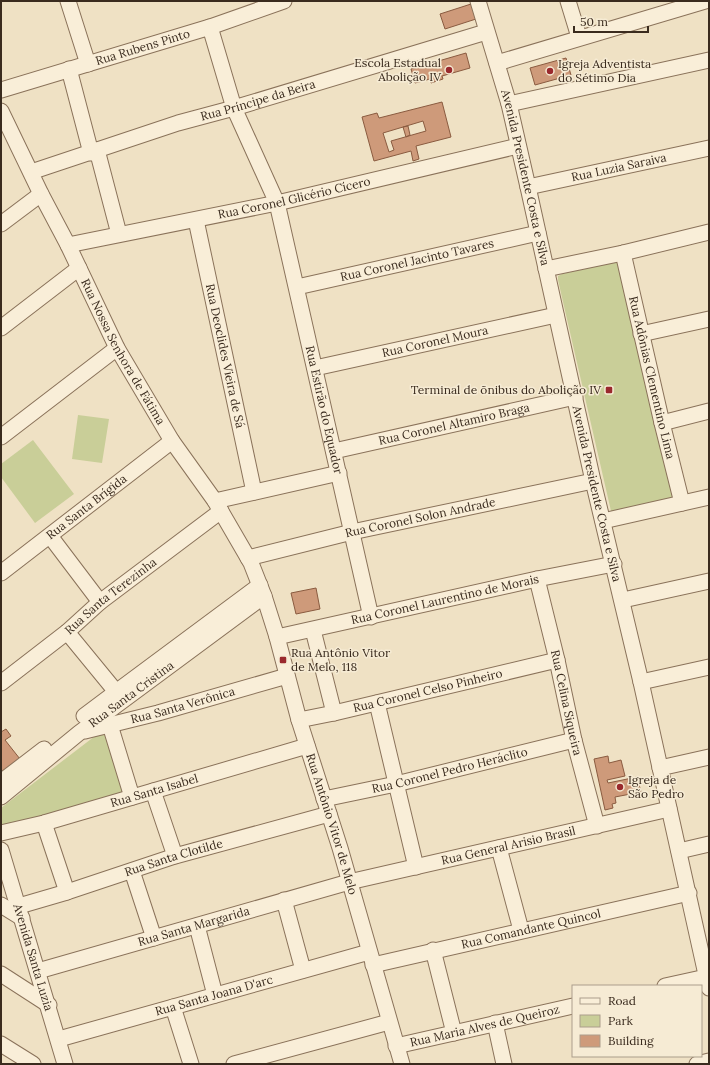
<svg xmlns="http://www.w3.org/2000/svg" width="710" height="1065" font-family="Lora,serif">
	<rect width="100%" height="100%" fill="#efe1c4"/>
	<path fill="#c9ce98" d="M617,262L673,497L672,501L614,513L611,511L558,280V276L562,274Z
		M78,415L109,419L102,463L72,459Z
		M33,440L74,494L35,523L1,477V464Z
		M99,733L108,736L127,794L4,828L1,824V808Z"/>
	<path fill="#ce9a7a" stroke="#8a5b40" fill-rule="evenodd" d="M471,4L476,19L445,29L440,14Z
		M466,53L470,68L442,76L443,79L431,83L430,79L415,83L411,69Z
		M566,58L571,75L535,85L530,68Z
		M442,102L451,137L416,146L419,159L413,161L411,151L374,161L362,117L377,113L379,118ZM423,121L426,131L391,141L394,150L389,152L383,133Z
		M408,126L410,135L406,137L403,127Z
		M316,588L320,609L296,614L291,593Z
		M6,729L11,736L5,740L20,759L1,773V732Z
		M608,756L609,763L621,760L625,776L607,780L608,783L637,777L641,792L615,797L616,803L612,804L613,808L605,810L594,759Z"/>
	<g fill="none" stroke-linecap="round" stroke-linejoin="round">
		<defs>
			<g id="minor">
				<path d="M68,1L88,64"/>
				<path id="s1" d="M478,1L509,104L528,187L593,481L641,682L709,988"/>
				<path d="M568,1L579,37"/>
				<path id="s2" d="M210,27L234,108L277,203L371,617"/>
				<path d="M497,63L705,1"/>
				<path d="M69,69L91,153"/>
				<path id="s3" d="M1,90L210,27L284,1"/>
				<path d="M509,104L709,60"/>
				<path id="s4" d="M1,111L41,194L68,245L117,348L172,441L215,501L251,563L264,596L277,637L299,720L340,848L402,1064"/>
				<path d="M97,150L119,234"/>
				<path id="s5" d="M31,172L178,123L234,108L486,32"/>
				<path id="s6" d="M528,187L709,148"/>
				<path id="s7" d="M196,220L254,492"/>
				<path d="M1,224L41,194"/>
				<path id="s8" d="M68,245L277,203L518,146"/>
				<path id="s9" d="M623,253L662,423L682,503"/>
				<path d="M546,269L623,253L709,232"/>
				<path id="s10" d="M297,287L538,233"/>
				<path d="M1,328L79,268"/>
				<path d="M641,334L709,319"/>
				<path id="s11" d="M315,368L556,315"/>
				<path d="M662,423L709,411"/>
				<path d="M1,437L117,348"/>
				<path id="s12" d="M334,451L575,397"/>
				<path d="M215,501L339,473"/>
				<path d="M603,521L709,497"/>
				<path d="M50,536L100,602"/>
				<path id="s13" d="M248,558L352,532L593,481"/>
				<path id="s14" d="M1,573L172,441"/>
				<path id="s15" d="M537,579L557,660L574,740L597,826"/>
				<path d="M623,600L709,581"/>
				<path d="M313,630L334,713"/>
				<path d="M67,632L122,699"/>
				<path id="s16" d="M277,637L537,579L614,564"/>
				<path d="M641,682L709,667"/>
				<path id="s17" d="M1,683L67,632L100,602L221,511"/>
				<path d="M377,703L416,867"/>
				<path d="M84,716L116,692L260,585"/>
				<path id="s18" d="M299,720L334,713L557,660"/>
				<path d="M110,725L132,797"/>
				<path id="s19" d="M85,731L158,713L287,676"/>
				<path d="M660,768L709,757"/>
				<path d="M1,782L44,749"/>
				<path d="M153,791L175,856"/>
				<path id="s20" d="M1,797L79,733L264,596"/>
				<path id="s21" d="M324,799L396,784L574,740"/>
				<path d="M44,823L67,892"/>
				<path id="s22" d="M1,833L44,823L307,746"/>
				<path d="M499,848L521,930"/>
				<path id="s23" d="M1,850L65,1064"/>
				<path d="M679,851L709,844"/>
				<path d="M132,871L154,938"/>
				<path d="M284,900L303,970"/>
				<path d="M1,905L22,918"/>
				<path id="s24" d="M19,906L67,892L175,856L329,814"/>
				<path d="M197,926L215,995"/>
				<path d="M433,950L454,1033"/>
				<path id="s25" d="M373,965L689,893"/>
				<path id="s26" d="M38,971L349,882L669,809"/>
				<path d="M1,974L49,1005"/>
				<path d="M665,986L706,977"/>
				<path d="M173,1007L191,1064"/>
				<path d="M495,1023L504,1064"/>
				<path id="s27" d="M59,1039L369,952"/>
				<path d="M1,1044L33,1064"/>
				<path id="s28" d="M396,1046L573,1006"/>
				<path d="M234,1064L389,1022"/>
				<path d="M697,1064L709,1061"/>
			</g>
		</defs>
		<use href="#minor" stroke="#8a725a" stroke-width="17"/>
		<use href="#minor" stroke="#f9eed8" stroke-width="15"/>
	</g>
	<g fill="#9a292d" stroke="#f6ebd4" stroke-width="1.5">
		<circle cx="449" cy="70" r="4"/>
		<circle cx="550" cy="71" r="4"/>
		<rect x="605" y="386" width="8" height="8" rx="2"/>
		<rect x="279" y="656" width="8" height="8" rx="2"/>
		<circle cx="620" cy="787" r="4"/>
	</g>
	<g text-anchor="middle" stroke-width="3" stroke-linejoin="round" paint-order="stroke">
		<g font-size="12" fill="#3a2b1e" stroke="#f6ebd4">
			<text dy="4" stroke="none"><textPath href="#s3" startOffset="148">Rua Rubens Pinto</textPath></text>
			<text dy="4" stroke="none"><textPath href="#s5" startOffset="238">Rua Príncipe da Beira</textPath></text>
			<text dy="4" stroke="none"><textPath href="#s6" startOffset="93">Rua Luzia Saraiva</textPath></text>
			<text dy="4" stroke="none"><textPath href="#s1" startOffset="183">Avenida Presidente Costa e Silva</textPath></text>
			<text dy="4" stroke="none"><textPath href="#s8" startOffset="231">Rua Coronel Glicério Cícero</textPath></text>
			<text dy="4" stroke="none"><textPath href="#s10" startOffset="123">Rua Coronel Jacinto Tavares</textPath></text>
			<text dy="4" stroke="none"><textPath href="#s11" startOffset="123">Rua Coronel Moura</textPath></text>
			<text dy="4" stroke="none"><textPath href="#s4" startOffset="270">Rua Nossa Senhora de Fátima</textPath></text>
			<text dy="4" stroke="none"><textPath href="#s7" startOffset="139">Rua Deoclides Vieira de Sá</textPath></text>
			<text dy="4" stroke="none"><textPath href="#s9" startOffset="128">Rua Adônias Clementino Lima</textPath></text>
			<text dy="4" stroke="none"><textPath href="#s2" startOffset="401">Rua Estirão do Equador</textPath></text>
			<text dy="4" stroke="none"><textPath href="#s12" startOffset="123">Rua Coronel Altamiro Braga</textPath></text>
			<text dy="4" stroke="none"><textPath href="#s1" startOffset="507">Avenida Presidente Costa e Silva</textPath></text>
			<text dy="4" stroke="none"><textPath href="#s14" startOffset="108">Rua Santa Brígida</textPath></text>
			<text dy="4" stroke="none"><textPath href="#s13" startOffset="177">Rua Coronel Solon Andrade</textPath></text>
			<text dy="4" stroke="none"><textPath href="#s17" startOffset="140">Rua Santa Terezinha</textPath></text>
			<text dy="4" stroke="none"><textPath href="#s16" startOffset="172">Rua Coronel Laurentino de Morais</textPath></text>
			<text dy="4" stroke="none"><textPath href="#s18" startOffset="132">Rua Coronel Celso Pinheiro</textPath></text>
			<text dy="4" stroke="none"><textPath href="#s20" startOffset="166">Rua Santa Cristina</textPath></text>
			<text dy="4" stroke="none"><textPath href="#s15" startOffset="127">Rua Celina Siqueira</textPath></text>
			<text dy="4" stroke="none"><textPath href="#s19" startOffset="101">Rua Santa Verônica</textPath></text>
			<text dy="4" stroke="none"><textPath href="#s21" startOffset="129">Rua Coronel Pedro Heráclito</textPath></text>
			<text dy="4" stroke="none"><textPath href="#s22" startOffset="159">Rua Santa Isabel</textPath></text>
			<text dy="4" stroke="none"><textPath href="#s4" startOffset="791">Rua Antônio Vitor de Melo</textPath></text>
			<text dy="4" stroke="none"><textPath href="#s26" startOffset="487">Rua General Arisio Brasil</textPath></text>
			<text dy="4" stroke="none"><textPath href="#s24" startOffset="162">Rua Santa Clotilde</textPath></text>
			<text dy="4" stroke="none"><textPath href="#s26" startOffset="162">Rua Santa Margarida</textPath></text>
			<text dy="4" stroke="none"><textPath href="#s25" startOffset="162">Rua Comandante Quincol</textPath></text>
			<text dy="4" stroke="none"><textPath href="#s23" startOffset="112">Avenida Santa Luzia</textPath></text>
			<text dy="4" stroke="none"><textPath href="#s27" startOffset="161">Rua Santa Joana D'arc</textPath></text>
			<text dy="4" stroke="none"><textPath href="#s28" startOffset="91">Rua Maria Alves de Queiroz</textPath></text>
		</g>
		<g font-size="12" fill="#3a2b1e" stroke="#f6ebd4" text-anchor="start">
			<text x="441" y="67" text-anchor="end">Escola Estadual<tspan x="441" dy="14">Abolição IV</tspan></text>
			<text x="558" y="68">Igreja Adventista<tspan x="558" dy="14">do Sétimo Dia</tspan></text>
			<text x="601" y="394" text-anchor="end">Terminal de õnibus do Abolição IV</text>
			<text x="291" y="657">Rua Antônio Vitor<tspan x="291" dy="14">de Melo, 118</tspan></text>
			<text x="628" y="784">Igreja de<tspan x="628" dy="14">São Pedro</tspan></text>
		</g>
	</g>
	<rect width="710" height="1065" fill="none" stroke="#3a2b1e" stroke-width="4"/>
	<rect x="572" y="985" width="130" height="72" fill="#f6ebd4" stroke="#ab9e8b"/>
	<rect x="580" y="998" width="20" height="6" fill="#f9eed8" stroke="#ab9e8b"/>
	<text x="608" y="1005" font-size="12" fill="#3a2b1e">Road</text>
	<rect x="580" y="1015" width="20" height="12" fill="#c9ce98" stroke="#ab9e8b"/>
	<text x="608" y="1025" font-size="12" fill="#3a2b1e">Park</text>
	<rect x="580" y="1035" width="20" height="12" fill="#ce9a7a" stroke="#ab9e8b"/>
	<text x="608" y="1045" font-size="12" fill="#3a2b1e">Building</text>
	<path d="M574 26v6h74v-6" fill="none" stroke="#3a2b1e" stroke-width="2"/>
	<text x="580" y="26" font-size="12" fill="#3a2b1e" stroke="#f6ebd4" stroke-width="3" paint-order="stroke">50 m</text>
</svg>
